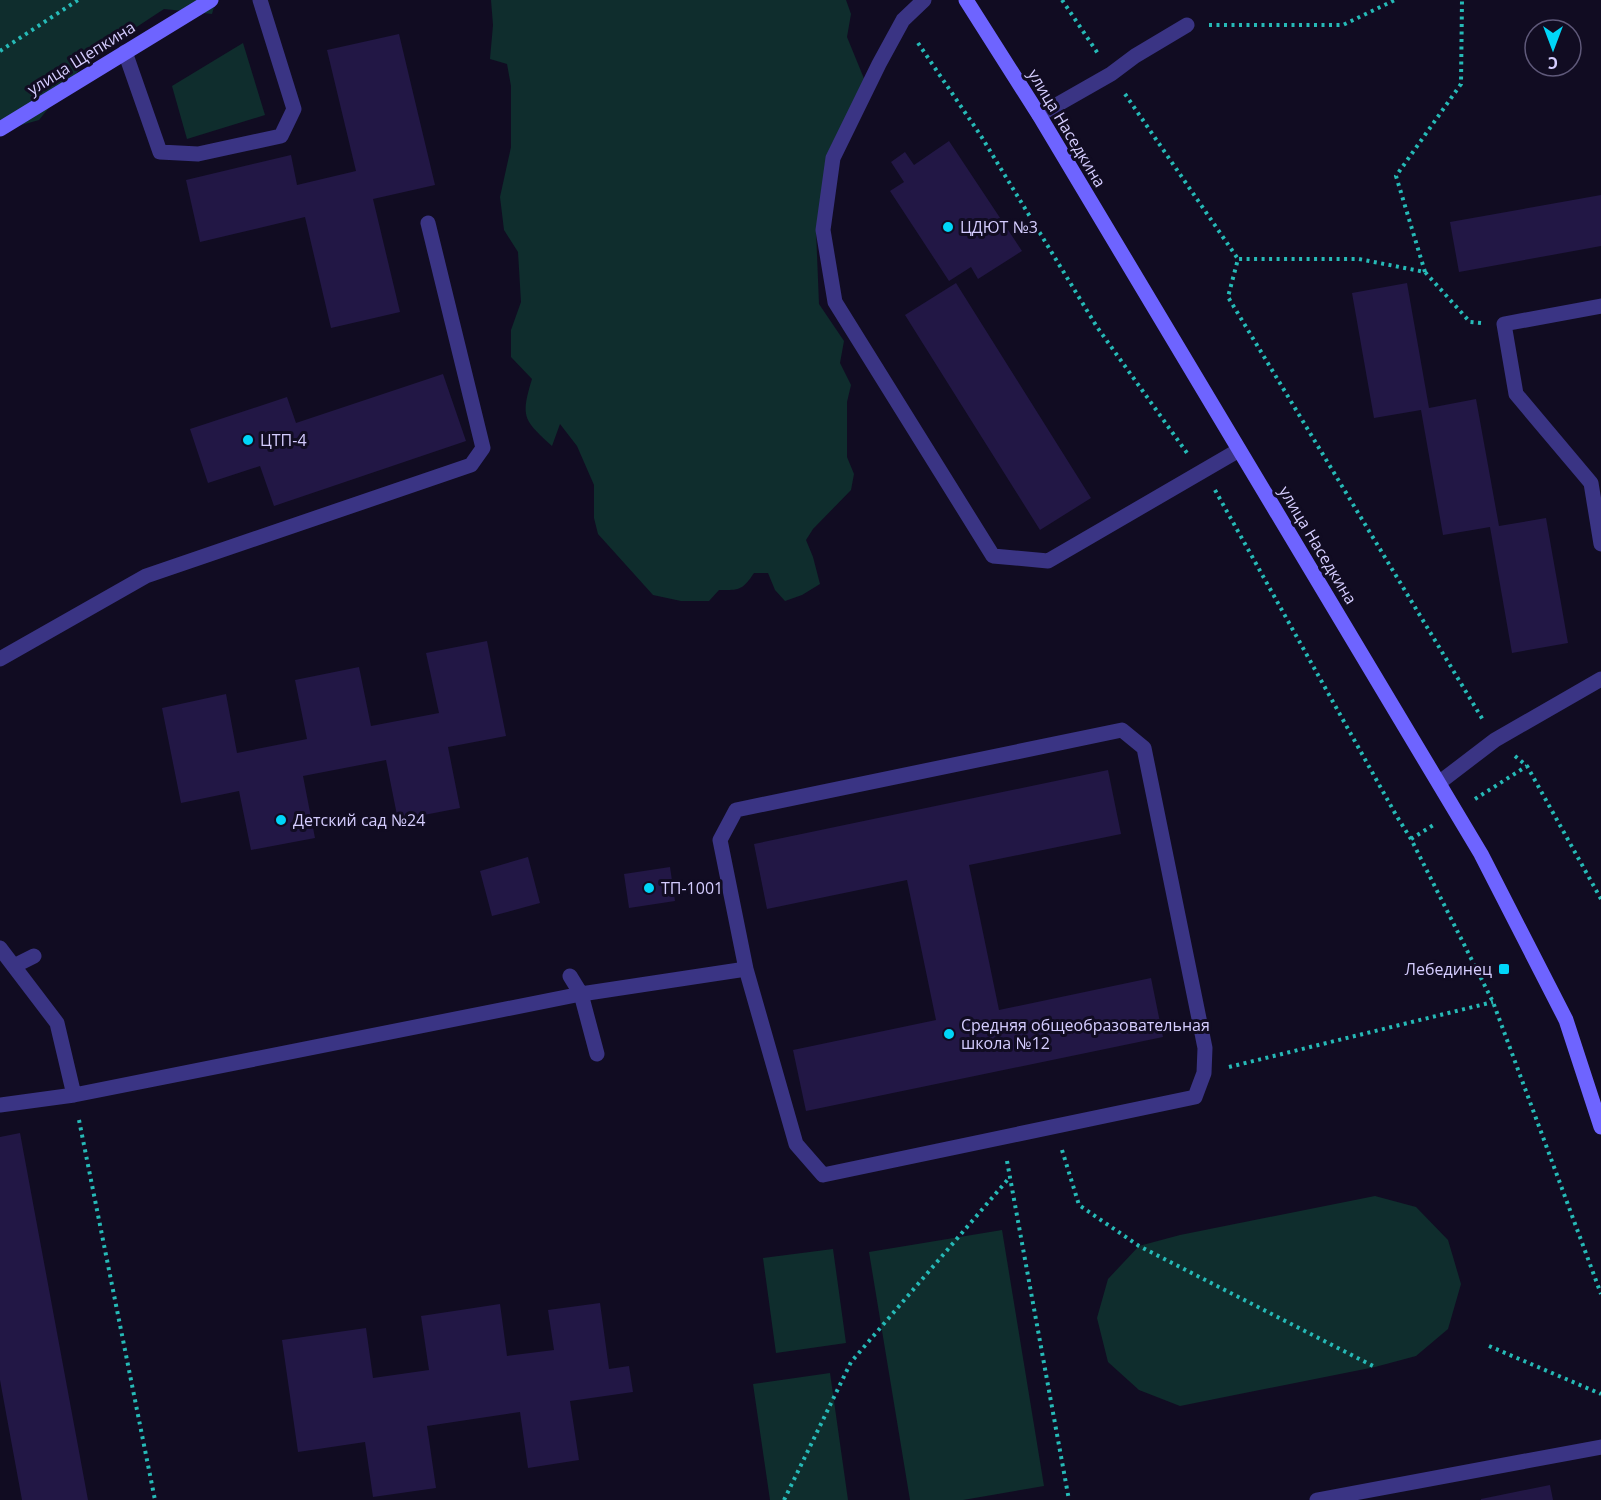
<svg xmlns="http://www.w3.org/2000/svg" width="1601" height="1500" font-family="'Open Sans',sans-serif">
	<rect width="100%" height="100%" fill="#110c22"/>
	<path fill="#0f2d2d" d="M0,0H216L212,14L164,9L88,59L39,120L0,131Z
		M491,0H846L851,14L847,37L865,81L816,230L819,304L844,341L840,363L851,385L847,402V457L854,474L851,490L813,529L806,540L813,557L820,584L802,595L785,601L775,590L768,573H754C742,591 739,590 719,590L709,601H681L653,595L598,534L594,518V485L577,446L560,424L552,446C524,420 520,418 532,379L511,357V330L521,302L518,252L504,230L500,197L511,147V86L507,64L490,59L493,25Z
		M243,43L265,115L187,139L172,86Z
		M1375,1196L1416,1207L1448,1240L1461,1284L1448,1329L1416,1356L1375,1367L1180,1406L1139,1390L1108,1362L1097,1318L1108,1279L1139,1246L1180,1235Z
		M1002,1230L1044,1486L963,1500H910L869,1252Z
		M833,1249L846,1343L776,1353L763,1258Z
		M830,1373L848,1500H770L753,1384Z"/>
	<path fill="#221745" d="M399,34L435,185L373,199L400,312L331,328L305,217L200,242L186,180L291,155L297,185L356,171L327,50Z
		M949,141L1022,251L978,279L971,267L949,281L890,191L904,182L891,162L905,152L914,165Z
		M1601,195V246L1459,272L1450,222Z
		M956,283L1091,498L1040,530L905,315Z
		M1407,283L1429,408L1476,399L1499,526L1546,518L1568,643L1512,653L1490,527L1443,535L1421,410L1374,418L1352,293Z
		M443,374L466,441L274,506L260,466L208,483L190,429L287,397L296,423Z
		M487,641L506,736L448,747L460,808L398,820L386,760L303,776L315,838L251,850L239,791L181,803L162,708L226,694L237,753L307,739L295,680L359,667L371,726L439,713L426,653Z
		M1108,770L1121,834L969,865L999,1010L1151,978L1163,1037L806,1111L793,1050L936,1020L907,880L767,909L754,844Z
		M528,857L540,903L492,916L480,871Z
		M670,867L675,901L629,908L624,874Z
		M20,1133L88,1500H22L4,1402L0,1380V1137Z
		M600,1303L609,1369L629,1366L633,1392L570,1401L579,1460L528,1468L520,1412L427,1426L436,1488L373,1497L365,1442L298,1452L282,1340L366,1328L373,1378L429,1370L421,1316L500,1304L507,1356L554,1350L548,1310Z
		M1550,1485L1553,1500H1481V1499Z"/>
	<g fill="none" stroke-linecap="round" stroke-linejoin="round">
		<path stroke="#26bab7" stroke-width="4" stroke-dasharray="3 4.5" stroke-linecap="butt" d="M1062,0L1099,55
			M1209,25H1343L1395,0
			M918,43L981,136L1097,327L1187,453
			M0,51L78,0
			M1125,94L1238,259
			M1425,272L1396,176L1461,84L1462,0
			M1481,323L1470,322L1425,272L1359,259H1238L1228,297L1483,720
			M1215,490L1396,815L1411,839L1493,1002L1601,1294
			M1515,756L1527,766L1601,899
			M1475,799L1527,766
			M1411,839L1435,824
			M1229,1067L1493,1002
			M79,1120L155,1500
			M1062,1150L1079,1205L1139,1246L1375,1367
			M1007,1161L1069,1500
			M1489,1346L1601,1394
			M784,1500L851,1362L1010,1177"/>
		<path stroke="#3a3484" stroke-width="15" d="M924,0L903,20L879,64L833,158L823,230L835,302L993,556L1048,561L1239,450
			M125,52L160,152L198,154L281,136L294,109L260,0
			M1039,115L1111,74L1135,56L1187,25
			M1601,306L1504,324L1516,394L1591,483L1601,544
			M0,659L146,576L471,465L483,448L428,223
			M1440,782L1495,740L1601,679
			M0,948L57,1023L74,1095
			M14,966L34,956
			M570,976L581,994L746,969L796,1144L823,1175L1195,1097L1204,1073L1205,1048L1144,748L1122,730L736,810L720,840L746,969
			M0,1105L74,1095L581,994L597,1054
			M1317,1500L1601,1447"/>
		<path stroke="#6e64ff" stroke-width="15" d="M966,0L1039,115L1481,854L1566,1020L1601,1127
			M0,129L211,0"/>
	</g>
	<g fill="#00d6f8" stroke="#110c22" stroke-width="2">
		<circle cx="948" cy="227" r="6"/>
		<circle cx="248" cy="440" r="6"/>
		<circle cx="281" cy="820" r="6"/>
		<circle cx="649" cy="888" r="6"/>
		<rect x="1498" y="963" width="12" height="12" rx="3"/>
		<circle cx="949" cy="1034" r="6"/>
	</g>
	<g text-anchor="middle" stroke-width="6" stroke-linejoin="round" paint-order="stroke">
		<g font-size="16" fill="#d5cdff" stroke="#110c22">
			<text transform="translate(81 58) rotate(-32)" y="6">улица Щепкина</text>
			<text transform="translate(1067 128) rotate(59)" y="6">улица Наседкина</text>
			<text transform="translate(1318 545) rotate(59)" y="6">улица Наседкина</text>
		</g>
		<g font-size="16" fill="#d5cdff" stroke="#110c22" text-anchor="start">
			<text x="960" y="233">ЦДЮТ №3</text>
			<text x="260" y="446">ЦТП-4</text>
			<text x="293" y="826">Детский сад №24</text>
			<text x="661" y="894">ТП-1001</text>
			<text x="1492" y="975" text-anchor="end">Лебединец</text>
			<text x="961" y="1031">Средняя общеобразовательная<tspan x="961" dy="18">школа №12</tspan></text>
		</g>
	</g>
	<g transform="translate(1553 48) rotate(180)"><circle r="28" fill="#110c22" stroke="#5f597a" stroke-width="1.5"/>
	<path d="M0-4.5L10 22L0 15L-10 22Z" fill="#00d6f8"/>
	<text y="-9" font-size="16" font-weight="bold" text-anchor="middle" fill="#d5cdff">С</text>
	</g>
</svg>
